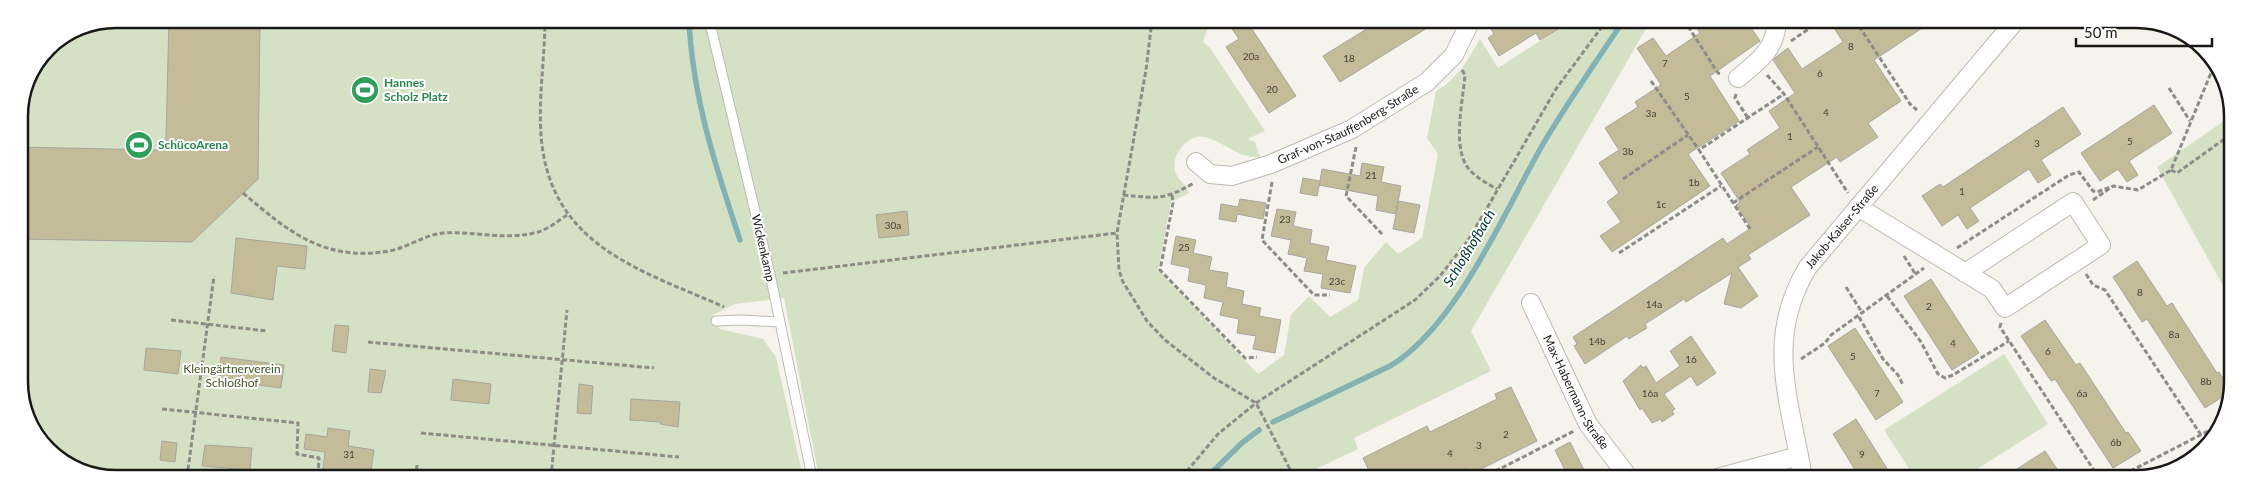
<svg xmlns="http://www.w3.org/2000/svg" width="2251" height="497" font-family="Lato,sans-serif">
	<rect width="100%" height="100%" fill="#f5f3eb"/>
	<path fill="#d5e1c5" d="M116,19L1207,20V30L1203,42L1210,48L1265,131L1247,139L1255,142L1260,157C1230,161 1205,116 1180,149C1176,155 1173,163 1175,171C1177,180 1187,184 1189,193L1171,202L1158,270L1258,374L1284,355L1291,315L1309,296L1330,317L1358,300L1364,268L1386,242L1398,254L1422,238L1438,154L1427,138L1436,91C1458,78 1468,60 1480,39L1498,68L1560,28L1558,24L1563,20H1651L1471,331L1491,371L1354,438L1358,449L1299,477L1286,472L1281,477H819L784,298L735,304L713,315L720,329L763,339L776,357L803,477L97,476L47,450L21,400L19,110L26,78L47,47L79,26Z
		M2230,117V298L2157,167Z
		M2004,354L2048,424L1963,478H1915L1884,430Z"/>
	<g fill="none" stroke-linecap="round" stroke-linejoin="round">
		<path stroke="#84b1b4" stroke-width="5.5" d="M689,19C692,96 716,168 740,240
			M1273,422L1390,366C1457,326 1504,212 1543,144C1568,102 1596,61 1624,20
			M1207,477L1243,442L1259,430"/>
	</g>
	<path fill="#c4bc99" stroke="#a7a59e" d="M169,19H260L258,179L192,242L20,239L19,147L157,150L166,138Z
		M1226,20H1246L1296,96L1269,113L1226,47L1239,39Z
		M1381,20H1440L1340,82L1323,56Z
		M1493,20H1573L1540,40L1536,33L1499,56L1488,38L1494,34L1491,29L1497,25Z
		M1691,20H1746L1760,41L1710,76L1739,121L1688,154L1710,186L1612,252L1600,236L1621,222L1607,202L1619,193L1599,163L1619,150L1605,128L1638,107L1635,102L1661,85L1637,48L1653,38L1666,56L1700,33Z
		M1829,20H1934L1874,60L1901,101L1868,123L1878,137L1840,162L1837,157L1791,187L1810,215L1748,255L1751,259L1738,267L1758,296L1741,308L1724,304L1732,273L1686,302L1684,299L1645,324L1647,328L1629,339L1627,336L1585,364L1574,346L1577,344L1573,337L1723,238L1727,244L1751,228L1736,205L1740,202L1721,173L1750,154L1747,150L1780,128L1769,111L1795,93L1773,60L1776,57L1788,48L1802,69L1843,42Z
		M2154,105L2172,133L2129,161L2138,175L2127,182L2118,169L2100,181L2081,153Z
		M2063,107L2081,134L2041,160L2051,175L2038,183L2029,169L1970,208L1979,221L1967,229L1958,215L1942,226L1922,196L1940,184L1943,187Z
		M1362,163L1384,167L1381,182L1401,186L1396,213L1398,201L1420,205L1414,233L1393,229L1396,214L1376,210L1378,196L1319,185L1320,182L1317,196L1300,193L1303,178L1320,181L1322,169L1360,176Z
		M1240,199L1266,203L1263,219L1237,214L1236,222L1219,219L1221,204L1238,207Z
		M1277,209L1296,212L1293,226L1312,230L1310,243L1329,247L1326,260L1356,266L1350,293L1321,288L1323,274L1304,271L1307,258L1288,254L1291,240L1271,236Z
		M907,211L909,235L879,238L876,215Z
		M1176,236L1196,240L1193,253L1212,257L1209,270L1228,273L1226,287L1244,291L1242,304L1261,308L1259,316L1281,320L1275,353L1253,349L1256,336L1237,333L1239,319L1220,315L1223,302L1204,298L1206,285L1188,281L1190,268L1171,264Z
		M236,238L307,246L305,269L277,266L273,300L231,293Z
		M2137,261L2167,306L2172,303L2217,373L2219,372L2230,389V392L2205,408L2147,319L2142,322L2113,277Z
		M1931,279L1979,353L1952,370L1904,296Z
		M2045,320L2076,365L2080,363L2126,433L2128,432L2141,451L2113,468L2055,379L2051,381L2021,336Z
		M335,325L349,326L346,353L332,351Z
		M1855,328L1903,402L1876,420L1828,346Z
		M1691,336L1716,373L1697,386L1691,376L1664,394L1675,409L1672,411L1674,414L1662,422L1661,419L1652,423L1642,408L1640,410L1623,381L1641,365L1643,368L1646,366L1656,383L1680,366L1670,351Z
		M146,348L181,351L178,374L144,370Z
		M221,357L284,365L281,388L219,380Z
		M370,369L386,371L381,393L368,392Z
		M453,379L491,384L489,404L451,400Z
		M579,384L593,386L591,414L577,413Z
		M1511,387L1537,441L1469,475L1466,468L1447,478L1372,477L1363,458L1427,426L1430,432L1497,399L1495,394Z
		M631,399L680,402L678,427L660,424L661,422L630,420Z
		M1856,419L1893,478H1860L1833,434Z
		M328,428L350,431L348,446L374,450L370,477H322L325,452L304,449L306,434L327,437Z
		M162,441L177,443L175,462L160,460Z
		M1570,442L1588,478H1569L1555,450Z
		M205,445L252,448L250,470L202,466Z
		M2045,451L2063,478H2003Z"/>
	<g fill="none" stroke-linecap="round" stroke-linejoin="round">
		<defs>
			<path id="service" d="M709,19L770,274L812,477
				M716,321L740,320L780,322"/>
			<g id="minor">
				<path d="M1738,78C1759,61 1776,49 1777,20"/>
				<path id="s1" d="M1196,162L1210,174L1232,176L1271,164L1352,129L1427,82L1454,55L1471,20"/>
				<path d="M1858,207L1992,289L2005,308L2101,245L2073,202L1965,273"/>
				<path id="s2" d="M1531,303L1588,424L1629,478"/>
				<path d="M1717,478L1799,456"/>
				<path id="s3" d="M1803,478C1790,400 1764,339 1808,267L2016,20"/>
			</g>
		</defs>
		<use href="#service" stroke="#bcbab3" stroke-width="11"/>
		<use href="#minor" stroke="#bcbab3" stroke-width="20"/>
		<path stroke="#8d8c87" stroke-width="3" stroke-dasharray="5 2.5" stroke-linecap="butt" d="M545,19C545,63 536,109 543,152C559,249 646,272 724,307
			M1152,20L1146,70L1117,233L1119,270L1123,282L1147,321L1165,340L1214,378L1256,403L1294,477
			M1684,20L1718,73L1722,74
			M1855,20L1910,104L1917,110
			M1791,41L1822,20
			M2211,61L2221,87L2230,103
			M1462,70L1465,75C1463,100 1453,143 1466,165C1473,176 1486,183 1497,189
			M1767,75L1784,94L1848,193
			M1651,81L1699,150
			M2169,88L2190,121
			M1736,94L1735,98L1748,118
			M1356,147L1346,196L1382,234
			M2171,170L2177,173L2230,135
			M1623,179L1688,135
			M1272,182L1262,240L1314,295H1330
			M243,193C289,232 324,262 389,251C407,248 424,235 443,233C474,231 508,241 538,232C548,229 558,221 567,215
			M1123,195C1158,198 1162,201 1194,183
			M1172,195L1173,203L1160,270L1245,358L1257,357
			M2093,200L2113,186L2138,190L2171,170L2213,68
			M1733,203L1818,147
			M1750,229L1699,150L1784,94
			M1957,248L2069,175L2079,172L2093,191L2097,192L2110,187
			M1619,253L1721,186
			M1904,256L1916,275
			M783,273L1117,233
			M2086,274L2093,285L2105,290L2201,435
			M1846,287L1863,314
			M1887,296L1921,342L1938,374L1945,378L1953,375L2009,341
			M1859,317L1883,359L1898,375L1903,385
			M171,320L267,331
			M2001,323L2000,327L2099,478
			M368,342L654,368
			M1801,359L1825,343L1831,335L1924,268
			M162,409L298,423L297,454L319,458L318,477
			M421,433L679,457
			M187,477L214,276
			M416,477L417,465
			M551,477L567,310
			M1182,477L1218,434L1256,403L1415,300L1440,276L1469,239L1556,89L1607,20
			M1482,478L1574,431
			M2117,478L2214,428"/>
		<use href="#service" stroke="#fff" stroke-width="9"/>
		<use href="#minor" stroke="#fff" stroke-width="18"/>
	</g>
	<defs>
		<symbol id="stadium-disc" viewBox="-11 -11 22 22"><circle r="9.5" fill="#2e9e5b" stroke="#fff"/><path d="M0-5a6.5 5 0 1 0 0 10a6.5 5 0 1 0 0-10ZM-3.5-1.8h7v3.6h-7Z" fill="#fff"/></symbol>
	</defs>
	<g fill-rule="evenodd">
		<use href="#stadium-disc" x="349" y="74" width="32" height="32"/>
		<use href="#stadium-disc" x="123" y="129" width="32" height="32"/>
	</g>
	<g text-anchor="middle" stroke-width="4" stroke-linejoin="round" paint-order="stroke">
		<g font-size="10" fill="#444137">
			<text x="1851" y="50">8</text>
			<text x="1251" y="60">20a</text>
			<text x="1349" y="62">18</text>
			<text x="1665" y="67">7</text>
			<text x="1820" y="77">6</text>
			<text x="1272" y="93">20</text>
			<text x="1687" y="100">5</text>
			<text x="1826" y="116">4</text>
			<text x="1651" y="117">3a</text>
			<text x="1790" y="140">1</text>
			<text x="2130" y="145">5</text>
			<text x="2037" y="147">3</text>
			<text x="1628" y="155">3b</text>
			<text x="1371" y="179">21</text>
			<text x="1694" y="186">1b</text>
			<text x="1962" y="195">1</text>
			<text x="1661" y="208">1c</text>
			<text x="1285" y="223">23</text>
			<text x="893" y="229">30a</text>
			<text x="1184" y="251">25</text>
			<text x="1337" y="285">23c</text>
			<text x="2140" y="296">8</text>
			<text x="1654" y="308">14a</text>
			<text x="1929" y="310">2</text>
			<text x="2174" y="338">8a</text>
			<text x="1597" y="345">14b</text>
			<text x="1953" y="347">4</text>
			<text x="2048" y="355">6</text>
			<text x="1853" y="360">5</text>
			<text x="1691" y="363">16</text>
			<text x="2206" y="385">8b</text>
			<text x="1650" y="397">16a</text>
			<text x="1877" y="397">7</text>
			<text x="2082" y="397">6a</text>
			<text x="1506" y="438">2</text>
			<text x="2116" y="446">6b</text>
			<text x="1479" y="449">3</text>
			<text x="1450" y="457">4</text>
			<text x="349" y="458">31</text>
			<text x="1862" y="458">9</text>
		</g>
		<g font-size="12" font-weight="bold" fill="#27864d" stroke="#fff" text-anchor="start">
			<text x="384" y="87">Hannes<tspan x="384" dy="14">Scholz Platz</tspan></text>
			<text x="158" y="149">SchücoArena</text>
		</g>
		<g font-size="12" fill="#191816" stroke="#fff">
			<text dy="4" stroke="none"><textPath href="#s1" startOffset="168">Graf-von-Stauffenberg-Straße</textPath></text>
			<text dy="4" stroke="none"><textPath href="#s3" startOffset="270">Jakob-Kaiser-Straße</textPath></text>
			<text transform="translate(763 248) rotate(77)" y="4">Wickenkamp</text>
			<text dy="4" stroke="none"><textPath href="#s2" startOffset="100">Max-Habermann-Straße</textPath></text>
		</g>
		<g font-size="12" fill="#425522" stroke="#fff">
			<text x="232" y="373">Kleingärtnerverein<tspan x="232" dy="14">Schloßhof</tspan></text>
		</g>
		<g font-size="14" font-style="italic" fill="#023033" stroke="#fff">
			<text transform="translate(1469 248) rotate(-59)" y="5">Schloßhofbach</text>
		</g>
	</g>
	<path d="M0 0H2251V497H0ZM116 28H2136A88 88 0 0 1 2224 116V382A88 88 0 0 1 2136 470H116A88 88 0 0 1 28 382V116A88 88 0 0 1 116 28Z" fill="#fff" fill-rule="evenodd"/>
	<path fill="none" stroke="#191816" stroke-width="2.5" d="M116 28H2136A88 88 0 0 1 2224 116V382A88 88 0 0 1 2136 470H116A88 88 0 0 1 28 382V116A88 88 0 0 1 116 28Z"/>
	<path d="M2076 38v8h136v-8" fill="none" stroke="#191816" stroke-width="2.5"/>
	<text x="2084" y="38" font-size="15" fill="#191816" stroke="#ffffff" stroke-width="4" paint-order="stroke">50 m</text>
</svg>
